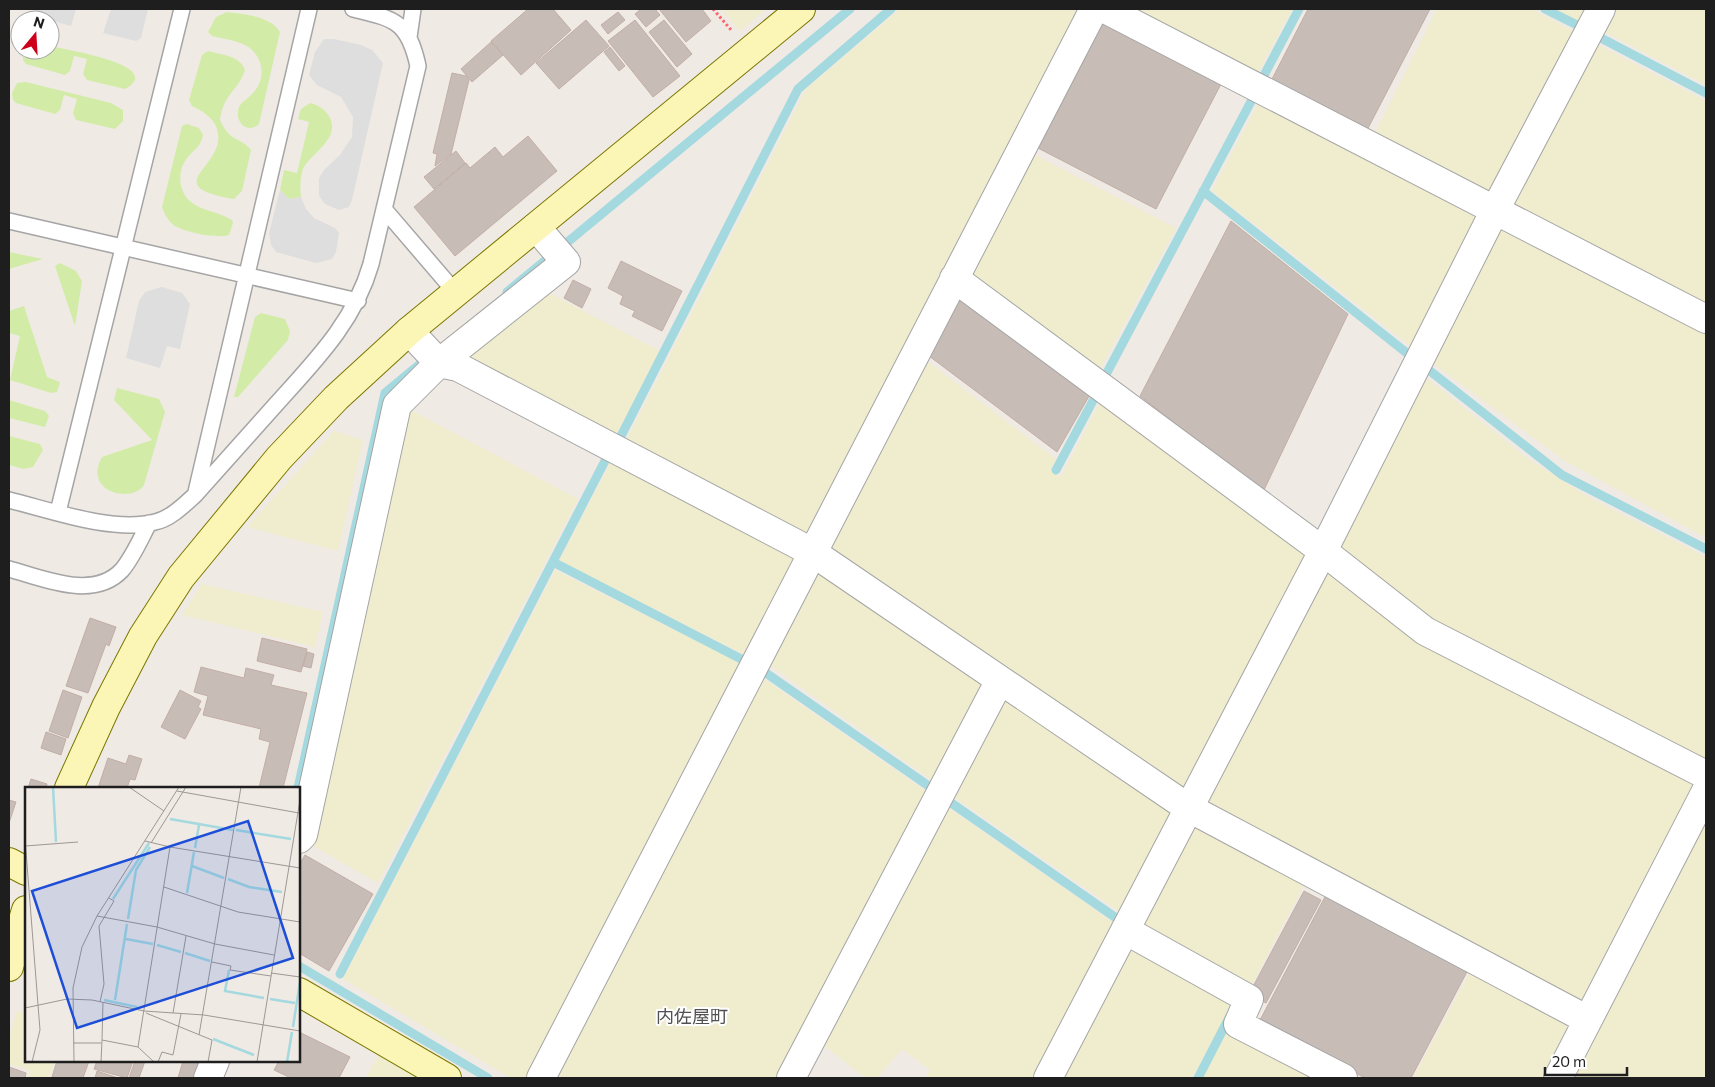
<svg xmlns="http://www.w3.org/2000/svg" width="1715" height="1087" font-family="Commissioner,'Noto Sans JP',sans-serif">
	<rect width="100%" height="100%" fill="#f0eae4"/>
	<path fill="#efedce" d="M721,9H766L740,31Z
		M900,9H1086L811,543L624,445L806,89Z
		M1117,9H1292L1254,80Z
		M1437,9H1531L1581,35L1495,200L1372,139Z
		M1554,9H1595L1586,26Z
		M1607,9H1706V85L1597,28Z
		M1589,40L1706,101V314L1503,208Z
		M1262,96L1484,211L1417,351L1212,191Z
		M1031,153L1176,228L1098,373L966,275Z
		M1497,221L1706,325V538L1565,461L1427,359Z
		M541,289L660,351L613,441L458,354Z
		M919,355L1056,459L1050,470L1061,477L1103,396L1312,555L1186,797L819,549Z
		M1419,372L1527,458L1590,498L1706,557V757L1693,762L1433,630L1335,554Z
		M405,407L578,499L378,883L306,842Z
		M334,431L363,440L338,551L247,527Z
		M615,454L800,550L751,658L559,561Z
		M1322,563L1692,780L1691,790L1582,1000L1568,1004L1195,806Z
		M810,565L989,678L937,784L764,661Z
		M555,570L747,666L532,1078H511L343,979Z
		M202,584L323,612L315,647L182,615Z
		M756,673L931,795L784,1078H547Z
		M1000,691L1179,812L1127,917L947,792Z
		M942,803L1120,927L1042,1078H926L930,1070L902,1049L877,1078H865L816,1039Z
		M1706,815V1078H1569Z
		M1187,820L1308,877L1251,986L1136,924Z
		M1123,942L1235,999L1192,1078H1053Z
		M1474,965L1563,1014L1568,1025L1543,1078H1413Z
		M17,1011L26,1014V1061H54L49,1078H27L30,1070L9,1064V1037Z
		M1228,1027L1327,1078H1202Z
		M379,1054L421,1078H366Z"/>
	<path fill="#d2eca8" d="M227,12C243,14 271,16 280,32L259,124C249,134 236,124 238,111C239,102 247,100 252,94C267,80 264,55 245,45C235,40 223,39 212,36L208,32L216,17Z
		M50,46C62,49 168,65 125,89L87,80L83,74L87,59L74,56L70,71L65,75L26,64L23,60V50H50Z
		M208,51C221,55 240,55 245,70C239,90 223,94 220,120C230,143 240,136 251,150L242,191L234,199C154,185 229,167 217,129C213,117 202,111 192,106L189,100L202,55Z
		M26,82L111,103L123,110V121L115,129L76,120L73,113L77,99L64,95L60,110L55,114L16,103L13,100L12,93L17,83Z
		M310,103C318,105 324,108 329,116C342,139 311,152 303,169C300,178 300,188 301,197L289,199L280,190L284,170L297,173L309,122L298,119L301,109Z
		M187,124L199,128L203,135C200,150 191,150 184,163C180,170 179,180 182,189C189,211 215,209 232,220L233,223L229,235C217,239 182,232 172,224C167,219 164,213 162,207L182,126Z
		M9,252L43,259L9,269Z
		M60,263L76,271L82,281L75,326L55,266Z
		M24,306L47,377L60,382L57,392L51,393L10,380L20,336L9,333V311Z
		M261,313L285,319L290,331L288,340L238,397H234L255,317Z
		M117,388L159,399L165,412L144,485C132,504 82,492 102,457L152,440L114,400Z
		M9,400L45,411L49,416L45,427L9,418Z
		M9,436L40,444L43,450L33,467L24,469L9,465Z"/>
	<path fill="#dedede" d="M37,9H76L71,26L42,18L37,13Z
		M111,9H148L141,38L136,41L103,33Z
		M324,39H334L361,45L372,50L383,63L352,200L349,207L339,210L325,204L319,196V178L324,170L340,155L352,137L353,117L341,97L317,85L309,75L315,52Z
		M280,190L289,199L301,197L306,209L314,218L335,228L339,233L336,252L332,259L316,263L276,252L271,245L269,233Z
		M162,287L182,293L190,304L180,349L167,346L160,368L126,358L139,301L145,292Z"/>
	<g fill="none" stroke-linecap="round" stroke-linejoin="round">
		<path stroke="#a3d9df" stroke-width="9" d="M1545,9L1581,27
			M1599,37L1706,93
			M1261,81L1299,9
			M1203,191L1413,358
			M507,292L850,9
			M1425,367L1562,475L1706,549
			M1102,382L1255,94
			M620,438L798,89L891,9
			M1056,470L1096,395
			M553,562L747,662
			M763,671L933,789
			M298,788L385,393L420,364
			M947,800L1119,920
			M299,966L488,1078
			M340,974L608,455
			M1198,1078L1230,1016"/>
	</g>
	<path fill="#c8bcb7" stroke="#c2aea6" d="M528,9H553L571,30L521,75L491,41Z
		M641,9H655L660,15L646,27L635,14Z
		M659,9H702L711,21L686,42Z
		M1308,9H1430L1366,132L1270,83Z
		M618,12L625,20L608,34L601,25Z
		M586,20L609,46L559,89L536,63Z
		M635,20L680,76L653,97L608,41Z
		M664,20L692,54L677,67L649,32Z
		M1102,20L1222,82L1156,209L1036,147Z
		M491,42L503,55L472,82L461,69Z
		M610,47L625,66L619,71L604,52Z
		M452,73L466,76L469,80L451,154L435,166L437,154L433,153Z
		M528,136L557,171L455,256L414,207L466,163L470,168L495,147L503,157Z
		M456,151L465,163L434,189L424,177Z
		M1231,221L1348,314L1263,492L1140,396Z
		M621,261L682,291L662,331L632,316L635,311L620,304L623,296L608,288Z
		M573,280L591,289L582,308L564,298Z
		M960,293L1092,391L1057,452L925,353Z
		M90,618L116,627L109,646L106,644L88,693L66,686Z
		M262,638L307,649L301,672L257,661Z
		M307,652L314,654L311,668L303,666Z
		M201,667L244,678L246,668L274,675L271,685L307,693L283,788H259L270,742L259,739L261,729L203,715L208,696L194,692Z
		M63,690L82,697L68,738L49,731Z
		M180,690L201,701L198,707L201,709L185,739L161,727Z
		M46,732L66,739L61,755L41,748Z
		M129,755L142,759L135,780L130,779L127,788H98L108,758L126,764Z
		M31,779L47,784L46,788H28Z
		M9,800L16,802L9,823Z
		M305,855L373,894L329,971L299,953V908L302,903L299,901V865Z
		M1304,891L1321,900L1266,1003L1249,994Z
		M1327,893L1469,968L1411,1078H1365L1259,1022Z
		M299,1032L350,1057L339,1078H291L274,1070L279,1061H299Z
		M57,1061H89L83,1078H56L52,1077Z
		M97,1061H133L127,1078L94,1069Z
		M135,1061H145L139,1078H129Z
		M183,1061H201L199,1078H178Z
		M9,1067L26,1073L25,1078H9Z
		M97,1071L118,1078H95Z"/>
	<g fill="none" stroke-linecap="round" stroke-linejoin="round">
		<defs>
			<path id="lane" d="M409,37L413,9
				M384,209L456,293
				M9,221L358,301
				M196,492L309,9
				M9,500C50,510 113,533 155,522C170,519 184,505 195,495C223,464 251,432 279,401C317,359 355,320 371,264L418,66C408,21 395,19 353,9
				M58,512L182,9
				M9,569C43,578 93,601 122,570C133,557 141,538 149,523"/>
			<path id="street" d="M1105,9L1706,319
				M954,278L1323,551L1425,631L1706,775
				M409,331L439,363L458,367L812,552L1187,807L1588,1020
				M299,839L303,835L397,405L439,363L566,262L536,227
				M1125,930L1249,999L1238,1024L1343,1078
				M208,1078L215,1061
				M541,1078L1094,9
				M791,1078L1000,680
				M1048,1078L1323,551L1495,210L1601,9
				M1558,1078L1706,791"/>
			<path id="secondary" d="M69,788L106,707L143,636L181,577L279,458L336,398L409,331L801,9
				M9,862L26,871
				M9,967L26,910
				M299,992L447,1078"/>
		</defs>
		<use href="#lane" stroke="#a5a5a5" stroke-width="18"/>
		<use href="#street" stroke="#a5a5a5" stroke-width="30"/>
		<use href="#secondary" stroke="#7a7701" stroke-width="30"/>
		<path stroke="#ff666a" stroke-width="3" stroke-dasharray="2.5 2.5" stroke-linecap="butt" d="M713,9L732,31"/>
		<use href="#lane" stroke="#fff" stroke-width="15"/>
		<use href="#street" stroke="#fff" stroke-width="28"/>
		<use href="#secondary" stroke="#fcf6b6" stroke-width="28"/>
	</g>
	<g text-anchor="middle" stroke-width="4" stroke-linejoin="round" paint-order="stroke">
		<g font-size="18" fill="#515151" stroke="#fff">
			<text x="692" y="1023">内佐屋町</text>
		</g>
	</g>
	<g transform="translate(25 787)">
		<rect width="275" height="275" fill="#f0eae4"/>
		<path fill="none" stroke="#a3d9df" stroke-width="2.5" d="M28,0L31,55M145,32L208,43M211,43L266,52M170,61L174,38M167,79L199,91M203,92L224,100L257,105M162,106L169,65M88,112L124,56M103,132L111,83L125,60M101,152L128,157M132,158L156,165M160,166L185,174M204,183L200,204L239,211M245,212L270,216M79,213L112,220M90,213L102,137M268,240L275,195M188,252L229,268M262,275L267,245"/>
		<path fill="none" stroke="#9c9895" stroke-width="1" d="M104,0L139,24M152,4L274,26M0,52L15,243L7,275M126,56L161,0M0,59L53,55M145,60L275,81M139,100L213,125L275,135M72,129L132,140L190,157L249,168M187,175L206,179L205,183L246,189M246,186L275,190M75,215L79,197L74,139L89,114L84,111M0,221L42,212L67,213L119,224L179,228L275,244M121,226L187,253L183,275M148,226L161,149M174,248L216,0M77,253L78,215M48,256H76M113,260L145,60L120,54M49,275L48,201L57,160L72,129L154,0M76,275L77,253L113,260L129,275M133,275L137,265L148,268L156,227M232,275L275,13"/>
		<path fill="#1d4ed8" fill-opacity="0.15" stroke="#1d4ed8" stroke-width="2.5" d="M223,34L268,171L52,241L7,104Z"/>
		<rect width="275" height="275" fill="none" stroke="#1e1e1e" stroke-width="2.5"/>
	</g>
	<rect width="1715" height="1087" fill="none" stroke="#1e1e1e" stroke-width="20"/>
	<g transform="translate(35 35) rotate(18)"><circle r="24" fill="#ffffff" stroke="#a5a5a5"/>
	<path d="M0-4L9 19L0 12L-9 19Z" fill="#cd001b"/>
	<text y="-8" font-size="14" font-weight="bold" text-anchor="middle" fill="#1e1e1e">N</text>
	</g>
	<path d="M1545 1067v8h82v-8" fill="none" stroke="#1e1e1e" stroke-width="2.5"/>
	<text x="1552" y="1067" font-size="15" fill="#1e1e1e" stroke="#ffffff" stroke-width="4" paint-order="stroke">20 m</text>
</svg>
